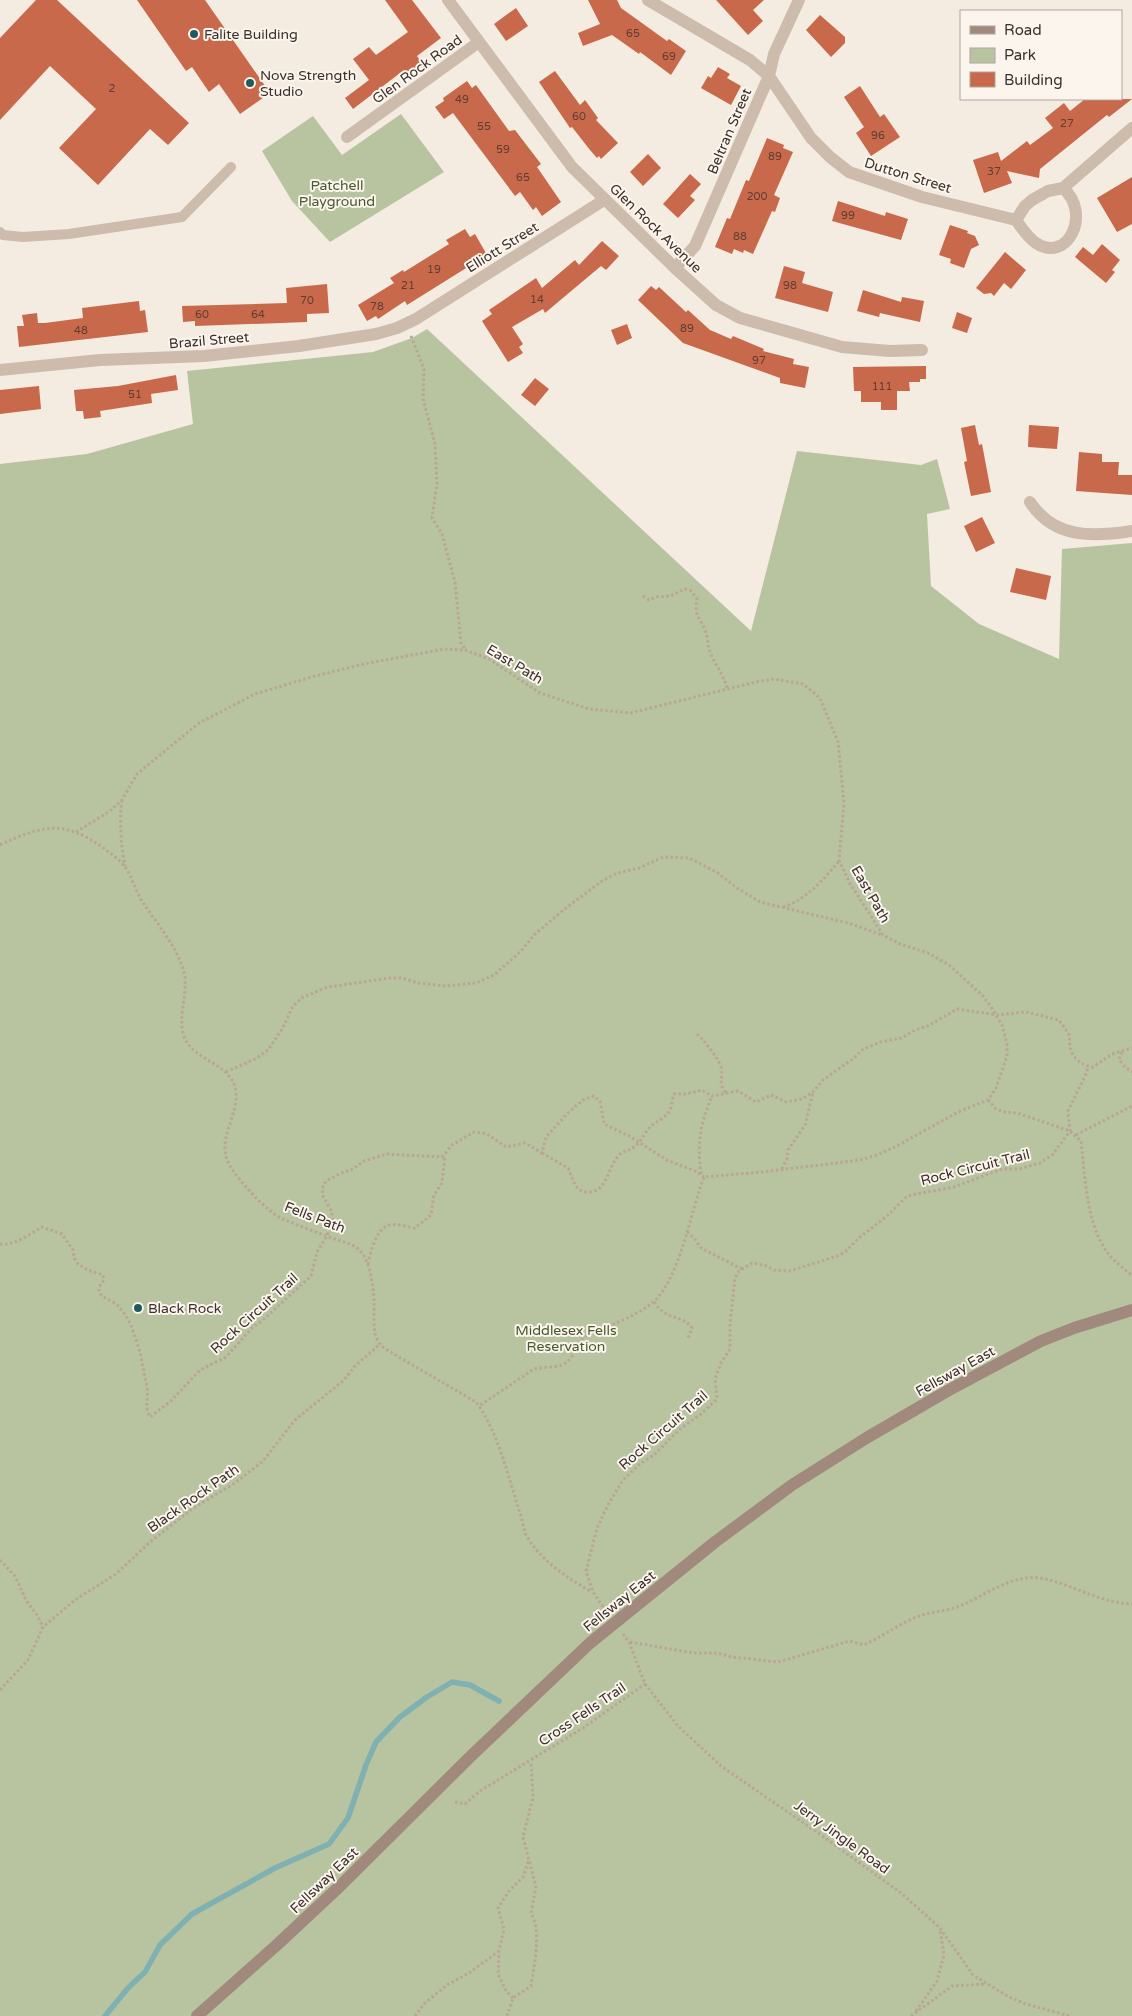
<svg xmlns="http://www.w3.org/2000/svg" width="1132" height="2016" font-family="'Varela Round',sans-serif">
	<rect width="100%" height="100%" fill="#f4ebe1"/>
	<path fill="#b8c4a0" d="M401,114L444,172L330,242L292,201L262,151L313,116L342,155Z
		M427,329L751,631L797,451L921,465L937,459L950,509L927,514L931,586L979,624L1059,659L1062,549L1132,543V2016H0V464L87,454L193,424L187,371L373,352L412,338Z"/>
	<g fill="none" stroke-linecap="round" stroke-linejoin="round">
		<path stroke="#7fb0b2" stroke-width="5.5" d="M105,2016L128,1988L145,1972L160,1945L192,1914L275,1868L329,1844L348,1818L366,1765L376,1742L400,1717L427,1697L452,1682L470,1685L499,1701"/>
	</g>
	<path fill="#c8694b" d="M36,0H57L189,123L168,145L150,129L98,185L59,148L96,109L50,66L0,120V38Z
		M137,0H205L270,93L240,114L219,84L209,92L192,67L186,71Z
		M385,0H412L441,38L417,56L423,65L408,76L404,70L353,109L345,98L369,80L353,59L369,47L376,55L408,32Z
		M588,0H617L621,8L667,41L669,39L686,51L671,75L640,52L639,54L612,35L583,46L578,33L600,24Z
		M716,0H764L753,10L763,21L748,35Z
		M516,8L528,26L506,41L494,24Z
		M820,15L845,37V43L831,57L806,30Z
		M718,67L730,74L727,78L741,86L731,105L701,88L708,76L711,78Z
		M555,71L580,105L585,100L598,118L596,120L618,143L601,159L599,156L597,158L590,150L572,127L570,128L539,82Z
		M467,81L472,88L476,85L509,131L515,130L541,164L537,167L561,202L542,216L536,207L533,210L520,192L515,196L453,113L444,119L435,107L444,101L443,98Z
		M860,86L880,117L884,114L900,137L871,156L856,133L864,127L844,97Z
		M1085,99H1132L1109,117L1107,115L1040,169L1039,178L1007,171L1012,183L984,193L973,160L998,152L1001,161L1027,141L1030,145L1053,128L1045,118L1064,103L1070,111Z
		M767,138L784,145L783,148L793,152L774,195L780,198L775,212L772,211L753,254L744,250L743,253L734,249L732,254L715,247L727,218L730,219L746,180L749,181Z
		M648,154L661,168L643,186L630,172Z
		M690,174L701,184L690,196L695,200L678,218L663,204Z
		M1132,177V224L1117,232L1097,198Z
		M838,201L885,216L886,212L908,219L901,240L832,221Z
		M950,225L968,231L967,233L975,236L979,245L971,249L964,268L950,263L951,259L939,255Z
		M465,229L470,237L475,234L487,255L407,305L405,301L378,319L376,316L367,321L358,305L394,283L390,278L403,270L404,272L449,244L446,240Z
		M602,241L619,256L606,270L601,266L545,313L543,309L512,327L523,344L519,347L523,353L508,362L482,321L492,314L489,310L536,278L542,288L575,260L579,265Z
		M1102,244L1120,260L1112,270L1115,272L1106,283L1075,257L1083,247L1093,255Z
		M1005,252L1026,270L1011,289L1004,283L994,296L991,293L984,294L976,288Z
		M784,266L805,272L802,283L833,292L828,312L775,298Z
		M327,284L329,313L307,314V322L195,326V321L183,322L182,306L287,303L286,288Z
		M651,286L656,290L659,287L686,312L688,310L710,330L731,339L733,336L764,349L763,351L794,359L793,364L809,367L805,388L780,383V378L683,343L638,300Z
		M863,290L901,302L902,297L924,301L920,322L880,313L879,317L857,311Z
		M139,301L140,311L145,310L148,332L19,347L17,326H24L22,315L37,313L38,323H45L83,318L82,308Z
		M957,312L972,318L967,333L952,328Z
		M627,324L632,338L617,345L611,330Z
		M926,366V379H920V382H909L910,391H897V410H881V402H861V391H854L853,367Z
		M176,375L178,390L151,394L152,403L100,411L101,417L84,419L83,411H76L74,390L118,386Z
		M535,378L549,389L535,406L521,395Z
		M39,386L41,409L0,414V390Z
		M975,425L979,445L982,444L991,492L971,496L964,462L967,461L961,428Z
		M1029,425L1059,427L1057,449L1028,447Z
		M1079,452L1102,454V462H1119L1118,475H1132V495L1076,491Z
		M982,517L995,543L976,552L964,526Z
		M1016,568L1051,576L1046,600L1010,592Z"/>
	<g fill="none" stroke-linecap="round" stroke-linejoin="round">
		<path stroke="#b9a596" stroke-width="3" stroke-dasharray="2.5 2.5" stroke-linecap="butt" d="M411,336L424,369L423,399L435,444L437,483L432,518L442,534L455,582L461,643L465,649
			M643,596L649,600L656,597L670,596L685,589L691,591L697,599C694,619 701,617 706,633C708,639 708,646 710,652C715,665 723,673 727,688
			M122,800C119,823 121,844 125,866
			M76,832L110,811L122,800L137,774L199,723L255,694L315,676L364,664L444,649L465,650L489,659L540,693L589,709L630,713L756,682L774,679L803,684L820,698L838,742L844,803L839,860L849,882L883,935L900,944L928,953L949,965L981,994L990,1005L1002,1025L1007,1044V1056L996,1088L988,1100L958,1112L895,1147L877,1155L860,1160L762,1172L704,1177C691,1210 679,1282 652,1303C632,1319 606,1326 584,1337C577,1344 575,1354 568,1361C561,1369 544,1366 534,1369L479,1406
			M0,845C41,826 63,819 102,847C110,853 119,859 125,867C133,878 136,893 144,904C158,925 177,947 184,972C189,994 177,1015 184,1036C193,1062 234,1063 236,1093C238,1118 215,1141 230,1166C238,1180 268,1213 283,1219C299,1226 316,1232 332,1238C345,1243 356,1243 364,1256C371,1269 373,1285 374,1300C375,1313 371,1333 380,1344C383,1348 389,1351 392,1353L476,1402C500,1435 508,1478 521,1516C523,1522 523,1529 526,1535C541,1561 566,1577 592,1592
			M783,907C806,900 824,879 839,861
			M697,1034C704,1040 718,1058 721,1067C724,1077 717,1082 726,1093
			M1122,1052L1119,1059L1124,1066L1132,1072
			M226,1072L255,1059L268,1050L282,1029L293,1006L303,997L328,987L390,978H402L418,983L446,986L476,983L494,975L520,952L535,934L566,908L602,881L617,873L639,868L664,857L689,858L718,873L737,888L760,902L848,923L882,935
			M988,1100L996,1109L1004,1112L1017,1113L1070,1131L1081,1141C1085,1175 1086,1223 1107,1252C1114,1262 1124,1268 1132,1276
			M1076,1135L1132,1106
			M542,1153L568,1168C573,1178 574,1192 588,1192C607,1193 608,1167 618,1156C623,1150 628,1152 634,1147C641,1142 644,1133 651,1126C656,1122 665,1118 669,1112C672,1107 672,1099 674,1094H686L702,1090L712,1096L738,1091L756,1102L771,1095L786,1102L802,1099L813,1092L823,1080L854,1058L862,1050L880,1042L902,1038L915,1030L928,1026L957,1009L997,1015L1026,1012L1059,1020L1070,1036C1067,1052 1077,1065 1093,1067L1112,1054L1132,1048
			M782,1169L787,1159L788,1150L805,1125L813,1092
			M701,1174C697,1141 700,1125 712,1096
			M687,1232L694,1238L701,1248L742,1269
			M0,1244C14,1246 30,1234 42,1227L62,1234L73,1250L74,1258L78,1264L88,1270L103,1275L104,1280L99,1287C98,1300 112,1298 119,1307C126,1315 131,1324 134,1334C141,1351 143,1369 147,1387C149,1397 144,1407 150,1417L171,1401L200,1370L226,1357L252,1328L263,1320L311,1276L317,1252L327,1236L332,1221V1212L323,1196L322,1189L326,1181L341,1173L351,1170L364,1161L387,1154L442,1157L452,1145L474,1132L487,1134L506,1147L525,1143L542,1153L546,1137L568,1113L583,1100L594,1096L600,1101L604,1124L629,1136L667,1160L695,1171L704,1177
			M368,1264C370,1254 376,1230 387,1226C395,1222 407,1227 415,1228L431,1215L434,1195L442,1183L445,1156
			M654,1302C667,1322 683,1314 692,1328L688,1338
			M0,1560L15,1576L27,1602L37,1615L43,1627
			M606,1611L593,1592L586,1571L597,1528L609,1503L623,1480L641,1463L654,1455L680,1429L701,1414L717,1399L715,1379L721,1363L730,1349V1323L735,1278L739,1271L752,1263L767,1266L774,1270L790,1271L837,1256L845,1252L859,1238L887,1216L905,1198L911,1195L954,1187L1002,1169H1019L1040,1163L1052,1155L1070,1131L1068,1111L1087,1072V1066
			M623,1634L629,1642L645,1684L678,1726L721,1766L821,1835L901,1893L940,1928L973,1975L1009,1997L1026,2004L1070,2016
			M630,1642L693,1653H717L732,1657L778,1662L850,1641L864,1645C882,1637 897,1625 914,1618C930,1611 947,1612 962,1605C986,1595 1012,1574 1040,1578C1073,1584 1096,1602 1132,1604
			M0,1690L28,1660L43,1627L75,1600L116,1574L149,1543L192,1509L235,1483L263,1461L295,1420L344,1380L355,1366L380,1344
			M455,1802L465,1804L480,1791L583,1728L645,1684
			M513,1998L506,1991L498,1974L499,1951L504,1929L498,1908L509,1891L523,1877L529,1859
			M916,2011L937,1981L944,1955L940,1929
			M415,2016L425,2003L447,1985L469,1973L499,1951
			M507,2016L513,1998L531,1986C534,1966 542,1931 531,1913L536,1887L523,1837L533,1797L531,1762
			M911,2016L952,1986L986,1984"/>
		<path stroke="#cdbbac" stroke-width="10" d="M0,232L3,235L23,237L69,234L182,217L231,167"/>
		<path stroke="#cdbbac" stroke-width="12" d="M448,0L572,167L675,268L716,305L740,318L842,347L890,351L922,350
			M648,0L750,60L769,76L811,138L830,157L849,172L922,197L1016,220
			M347,137L479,42
			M1016,220L1025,206L1032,200L1048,191L1063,188L1132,128
			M1016,220C1022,228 1027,237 1036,243C1068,264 1092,213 1063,188
			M675,268L695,246L769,76L774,54L799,0
			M0,370L100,360L204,356L299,346L376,334L397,328L416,319L604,200
			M1030,502C1054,539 1093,537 1132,531"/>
		<path stroke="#a18a7d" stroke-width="12" d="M197,2016L279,1943L340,1886L471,1756L590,1643L715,1542L792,1485L868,1437L949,1390L1041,1341L1074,1328L1132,1310"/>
	</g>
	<g fill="#1f5a5e" stroke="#fbf5ee" stroke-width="2">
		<circle cx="194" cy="34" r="5"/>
		<circle cx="250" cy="83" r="5"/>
		<circle cx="138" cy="1308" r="5"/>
	</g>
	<g text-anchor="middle" stroke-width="4" stroke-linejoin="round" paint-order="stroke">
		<g font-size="11" fill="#5e3e33">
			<text x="633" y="37">65</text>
			<text x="669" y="60">69</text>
			<text x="112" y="92">2</text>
			<text x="462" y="103">49</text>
			<text x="579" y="120">60</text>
			<text x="1067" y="127">27</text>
			<text x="484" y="130">55</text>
			<text x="878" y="139">96</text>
			<text x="503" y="153">59</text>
			<text x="775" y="160">89</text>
			<text x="994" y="175">37</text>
			<text x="523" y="181">65</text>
			<text x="757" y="200">200</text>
			<text x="848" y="219">99</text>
			<text x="740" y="240">88</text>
			<text x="434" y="273">19</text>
			<text x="408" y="289">21</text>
			<text x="790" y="289">98</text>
			<text x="537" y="303">14</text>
			<text x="307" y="304">70</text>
			<text x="377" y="310">78</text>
			<text x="202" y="318">60</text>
			<text x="258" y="318">64</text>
			<text x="687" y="332">89</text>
			<text x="81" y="334">48</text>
			<text x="759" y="364">97</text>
			<text x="882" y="390">111</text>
			<text x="135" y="398">51</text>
		</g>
		<g font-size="14" fill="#3b302b" stroke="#fbf5ee" text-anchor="start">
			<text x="204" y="39">Falite Building</text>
			<text x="260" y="80">Nova Strength<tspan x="260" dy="16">Studio</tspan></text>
			<text x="148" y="1313">Black Rock</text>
		</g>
		<g font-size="14" fill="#3b302b" stroke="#fbf5ee">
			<text transform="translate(417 69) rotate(-36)" y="5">Glen Rock Road</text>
			<text transform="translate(729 131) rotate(-67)" y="5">Beltran Street</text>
			<text transform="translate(908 175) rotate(17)" y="5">Dutton Street</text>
			<text transform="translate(656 228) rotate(44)" y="5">Glen Rock Avenue</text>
			<text transform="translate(502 247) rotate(-32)" y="5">Elliott Street</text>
			<text transform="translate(209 340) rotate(-5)" y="5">Brazil Street</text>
			<text transform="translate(515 664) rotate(31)" y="5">East Path</text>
			<text transform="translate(871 894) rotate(60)" y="5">East Path</text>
			<text transform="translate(975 1167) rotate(-14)" y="5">Rock Circuit Trail</text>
			<text transform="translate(315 1217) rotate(21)" y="5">Fells Path</text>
			<text transform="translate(254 1313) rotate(-42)" y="5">Rock Circuit Trail</text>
			<text transform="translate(955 1371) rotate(-29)" y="5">Fellsway East</text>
			<text transform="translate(663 1430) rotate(-41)" y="5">Rock Circuit Trail</text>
			<text transform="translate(193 1498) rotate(-35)" y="5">Black Rock Path</text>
			<text transform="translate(619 1601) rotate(-39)" y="5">Fellsway East</text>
			<text transform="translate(582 1714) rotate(-34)" y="5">Cross Fells Trail</text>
			<text transform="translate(842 1837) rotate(36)" y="5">Jerry Jingle Road</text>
			<text transform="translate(324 1880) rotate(-44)" y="5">Fellsway East</text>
		</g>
		<g font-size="14" fill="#4a5a2e" stroke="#fbf5ee">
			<text x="337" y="190">Patchell<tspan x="337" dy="16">Playground</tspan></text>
			<text x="566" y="1335">Middlesex Fells<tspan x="566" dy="16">Reservation</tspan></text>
		</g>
	</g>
	<rect x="960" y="10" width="162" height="90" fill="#fbf5ee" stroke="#aea6a0"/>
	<rect x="970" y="26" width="25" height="8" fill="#a18a7d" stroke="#aea6a0"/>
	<text x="1004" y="35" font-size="15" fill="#3b302b">Road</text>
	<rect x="970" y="48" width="25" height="15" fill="#b8c4a0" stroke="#aea6a0"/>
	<text x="1004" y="60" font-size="15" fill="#3b302b">Park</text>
	<rect x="970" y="72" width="25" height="15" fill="#c8694b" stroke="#aea6a0"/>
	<text x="1004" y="85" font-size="15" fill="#3b302b">Building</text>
</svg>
